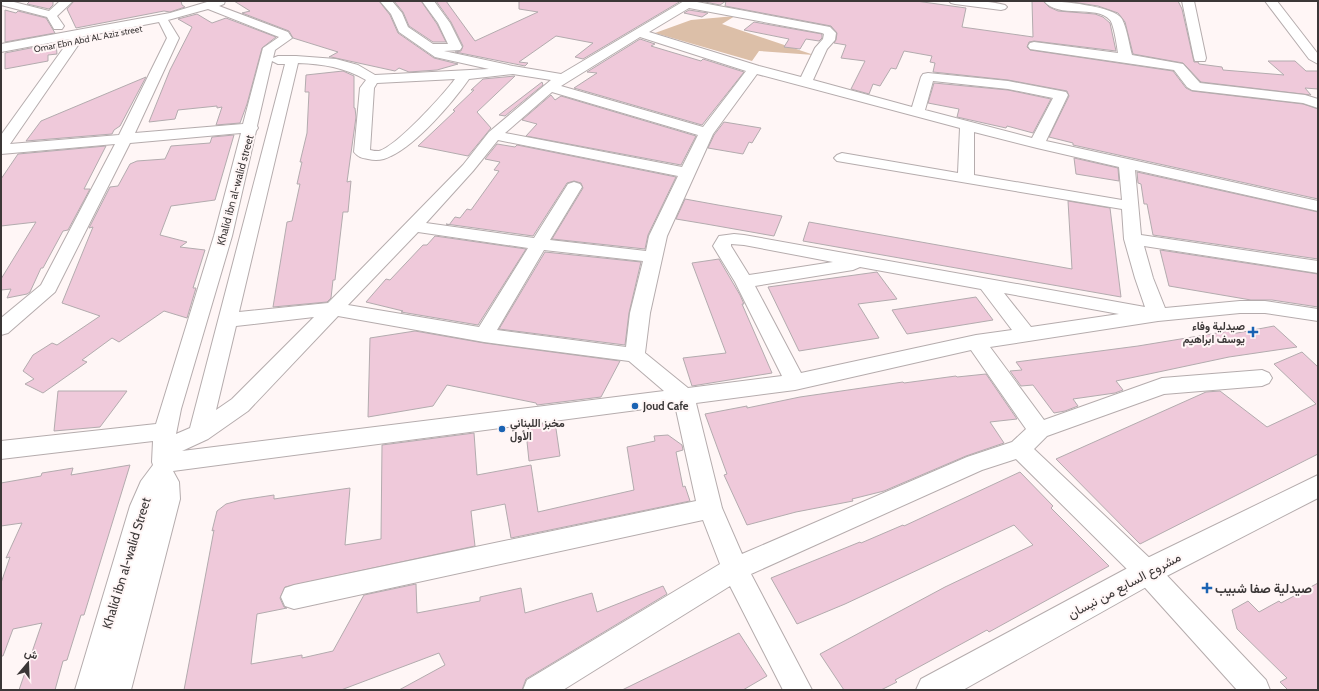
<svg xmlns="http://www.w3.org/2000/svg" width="1319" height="691" font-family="Cabin,Vazirmatn,sans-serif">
	<rect width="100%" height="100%" fill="#fff6f6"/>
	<path fill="#dcbfa8" d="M735,16L722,24L814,55L759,51L752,61L655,33L691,20Z"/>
	<path fill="#efc9da" stroke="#b3abae" d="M30,1H53V5L49,9L27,4Z
		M74,1H181L182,5L185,7L170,12L164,11L76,28L67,9Z
		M234,1H379L390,15L398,33L434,58L458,64L437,70L409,72L399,68L395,71L331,57H329L338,52L293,38L289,31L242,13L250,11Z
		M394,1H421L437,24L446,42H433L409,26L403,12Z
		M436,1H446L475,41L538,12L519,9V1H681L583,59L575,57L593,43L556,36L519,62L528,63L525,66L455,52L461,51L463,46L451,22Z
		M700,1H916L966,8L962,27L1033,37L1032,1H1043L1049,7L1058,11L1095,14L1103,17L1110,23L1116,51L1034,41L1029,42L1027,47L1030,50L1173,71L1186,88L1192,91L1303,104L1318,109V199L1073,145V143L1049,137L1069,96L1067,91L1008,80L933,72L935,63L930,62L932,56L904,51L896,69L891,68L880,86L873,84L869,94L851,89L865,61L841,58L846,45L834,43L836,40L837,33L831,26L725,6L726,1L720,5Z
		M1066,1H1178L1182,9L1194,62H1198L1199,64L1222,67L1223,70L1284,75L1268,61H1295L1306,71H1318V89L1305,88L1311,95L1201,82L1183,63L1133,54L1125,22L1118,13L1098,6Z
		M5,10L16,13L18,11L46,18L55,33L5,42Z
		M689,10L708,13L702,17L684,13Z
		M197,14L212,23L226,18L276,37L262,48L247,104L240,123L216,125L222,107L217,108V106L178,110L175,119L149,122L170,70L192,27L178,19Z
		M754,22L822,34V38L819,41L806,39L800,49L784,47L789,39L744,30Z
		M640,39L655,44L651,46L701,61L703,59L744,72L702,125L574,88L597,73L587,72Z
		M56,43L57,54L48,55V61L5,69V53Z
		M343,71L354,76V108H355L356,117L347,182L351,181L348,212H343L335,280H333L331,298L327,302L273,307L287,222L292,221L300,184H297L302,162H300L307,133L309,92H305L306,75Z
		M515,76L477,112L491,128L468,156L418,146L455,111L453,110L474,90H471L483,79Z
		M146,77L120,126L114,130L112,134L26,141L41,121Z
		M542,82L543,85L505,116L499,115Z
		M934,83L1008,90L1051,99L1033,133L1007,126L1006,128L957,117L959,109L928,103Z
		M551,95L555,100L561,96L696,136L681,165L526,136L537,124L522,120Z
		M724,122L761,128L752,143L749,142L743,154L708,148L714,135Z
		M234,135L215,200L171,206L160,235L187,242L180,247L205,250L193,288H196L187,318L164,311L119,342L112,338L82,360L87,362L43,393L25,384L34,379L23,371L33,355L52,343L57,345L100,316L62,303L93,227L89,228L110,187L118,186L130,164L137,161L165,159L171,146L210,143L212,137Z
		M497,144L515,147L517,145L676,177L648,235L645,249L552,239L583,188L581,183L574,181L567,183L533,236L446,224L449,225L455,217L460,218L467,209L471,210L499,171L494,170L500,162L485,159Z
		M106,146L84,189H90L68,230L63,231L43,268H41L30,292L27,294L7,298L11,289L1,290V279L36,222L1,226V179L18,154Z
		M1074,158L1118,168L1119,181L1076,174Z
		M1137,172L1318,212V259L1153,235L1147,204H1144L1141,184L1138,183Z
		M685,199L718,205L782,216L774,236L706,224L676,219Z
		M1068,201L1110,208L1121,297L803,241L809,222L1072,269Z
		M435,236L526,249L478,325L401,312L403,311L366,302L386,279L390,280L423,245H427Z
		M1160,250L1318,274V307L1272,300H1251L1169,286Z
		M545,252L641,262L629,313L625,345L499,329Z
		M719,259L740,295L744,304H742L772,373L692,386L683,358L726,353L692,263Z
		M877,272L897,299L858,304L879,338L799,351L768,287Z
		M976,297L993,320L907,334L892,310Z
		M1274,326L1297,347L1229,357L1116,381L1123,390L1115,393L1073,399L1078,406L1065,411L1054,413L1033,385L1021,386L1010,371L1022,370L1016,362L1138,346L1229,331L1232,334Z
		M415,331L484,343L620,361L601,397L537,405L536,403L447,385L433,406L368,417L370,338Z
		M1302,352L1318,367V454L1140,544L1056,459L1206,392L1220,391L1267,427L1316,404L1274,364Z
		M986,374L1017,419L990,422L1004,443L966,456L884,491L852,499L853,501L796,512L747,525L724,475L727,474L705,414L747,406V408L800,397L903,382L904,383L956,376L957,377Z
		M58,391H127L100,427L54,431Z
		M555,422L560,456L529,461L526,432L535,425Z
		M474,433L477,475L531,465L538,512L634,490L627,447L655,441L654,436L668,435L682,445L683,450L676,452L683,487L685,486L690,501L511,538L505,504L471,511L475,546L285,587L280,598L284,607L287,608L257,614L251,664L302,655V658L333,651L364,595L416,584L417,613L480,601V597L521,588L525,613L592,593L597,612L663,586L667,594L526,679L522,690H399L445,665L439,653L341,690H184L214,530L212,531L217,511L226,504L241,500L274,495V499L350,488L345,545L381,539L382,445Z
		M130,465L84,615H81L67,660L63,661L55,690H19L42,623L13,629L3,656H1V583L10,557L6,558L22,523L1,526V483L41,476L42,473L73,468L71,475Z
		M1020,472L1053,506L1051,508L1109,566L989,632L987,630L895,680L897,682L881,690H844L820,654L945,587L1033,545L1014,525L845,604L797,624L771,578L860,542L861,543L903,525L904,526Z
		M1318,583V690H1288L1280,682L1287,678L1237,629L1232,610L1248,601L1259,612L1279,601L1281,603Z
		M739,633L767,676L743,690H622Z"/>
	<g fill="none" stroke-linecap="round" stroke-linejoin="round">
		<defs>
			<path id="minor" d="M1,1H10L49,11L60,1H73L57,16L64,26L62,29H54L47,17L1,5Z
				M225,1L224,4L219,6L288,32L292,38L275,50L273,58L278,56H296L336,59L358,65L375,75L489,69L435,57L399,32L391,14L380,1H392L402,13L408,27L433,44H448L438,23L422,1H434L450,23L462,47L460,50L444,51L513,66L561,74L684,1H698L697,2L830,27L836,33L835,40L827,49L813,80L912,107L921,77L923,74L928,73L1008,81L1061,91L1066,92L1068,95L1046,141L1318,201V211L1135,170L1141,235L1318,261V273L1144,246L1153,278L1165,308L1240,301H1265L1318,309V321L1265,313H1240L1158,321L990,347L1044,420L1162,378L1262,370L1269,373L1272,378L1269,383L1262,386L1164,394L1047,436L1034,449L1156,564L1266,680L1270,690H1237L1138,580L1016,459L982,470L751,574L812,690H783L730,586L563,690H523L527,680L720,564L703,520L294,609L285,606L281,597L285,588L294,585L696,501L675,405L173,471L179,482L180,499L131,690H75L130,506L141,481L153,465L152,462L153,441L1,459V441L156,424L214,236L241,133L130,143L57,288L55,292L8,333L1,335V318L41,285L115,144L1,154V135L70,39L1,52V44L170,13L207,2ZM689,8L822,33L824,34L823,39L815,48L801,77L759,66L649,32ZM208,9L279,37L263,48L243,124L135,133L179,38L168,20ZM159,22L167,38L119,135L10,144L81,41L76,38ZM640,37L746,71L703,127L561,86ZM272,61L278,64H285L190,428L176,434L181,409L232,236L256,131L258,128L257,126ZM298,63C323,64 344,67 366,80L360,88L354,152C358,157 362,158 368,159C376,161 384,160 391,156C417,144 453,102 469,79L513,74L551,80L489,132L463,165L328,303L239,312ZM757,74L960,128L958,173L842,153L837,155L834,158L837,161L1122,209L1124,239L1135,278L1145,307L744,235L734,234L719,236L713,246L735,282L782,376L688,388L645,353L650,313L667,236L713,134ZM455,79C443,95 397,146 379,151C376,151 373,151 370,150L374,88L377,83ZM933,81L1008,89L1053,98L1032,138L925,110ZM552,92L698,135L682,167L505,133ZM974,132L1037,148L1119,167L1122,200L974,175ZM498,140L678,176L649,236L646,251L550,240L582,187L580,184L574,182L568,184L534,238L426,223L473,171ZM418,232L528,248L479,327L348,305ZM731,244L744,245L833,262L749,275L731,246ZM544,250L643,261L630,313L626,347L497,330ZM860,267L981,289L1012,330L976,335L801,373L755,286L853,270ZM1004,293L1119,314L1031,327ZM338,316L484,342L629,361L664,391L182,451L208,439L248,411ZM314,317L232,399L216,410L236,326ZM971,350L1026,429L1012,442L967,457L742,554L722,508L696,403L795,390Z
				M949,1C968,1 987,0 1005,5L1007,7L1005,9L1001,10L955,4L951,3Z
				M1044,1C1059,1 1115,6 1122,19C1127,29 1129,44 1132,55L1183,64L1200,83L1305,95L1318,99V108L1303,103L1192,90L1187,87L1174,70L1030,49L1028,46L1030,43L1034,42L1118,53C1117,46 1114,25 1110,20C1096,4 1058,19 1044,1Z
				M1182,1H1194L1206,58L1205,61H1195L1194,58Z
				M1265,1H1277L1318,54V64L1309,59Z"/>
			<path id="major" d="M1318,475V498L1157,581L963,690H916L921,679L1137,563Z"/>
		</defs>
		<use href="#minor" stroke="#b5acad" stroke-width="2"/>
		<use href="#major" stroke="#b5acad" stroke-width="2"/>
		<use href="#minor" fill="#fff" fill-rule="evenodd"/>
		<use href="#major" fill="#fff" fill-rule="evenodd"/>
	</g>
	<g fill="#1a63b3" stroke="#fff6f6" stroke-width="1.5">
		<path d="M1251 326h4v4h4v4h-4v4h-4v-4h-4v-4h4z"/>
		<circle cx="635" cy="406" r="4"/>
		<circle cx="502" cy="429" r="4"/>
		<path d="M1205 582h4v4h4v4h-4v4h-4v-4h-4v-4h4z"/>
	</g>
	<g text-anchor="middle" stroke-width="4" stroke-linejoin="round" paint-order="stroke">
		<g font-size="9" fill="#3b3737" stroke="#fff6f6">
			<text transform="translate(88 39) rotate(-11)" y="3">Omar Ebn Abd AL Aziz street</text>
		</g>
		<g font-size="11" fill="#3b3737" stroke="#fff6f6">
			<text transform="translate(235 190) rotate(-75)" y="4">Khalid ibn al-walid street</text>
		</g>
		<g font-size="11" font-weight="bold" fill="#3b3737" stroke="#fff6f6" text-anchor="start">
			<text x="1245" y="330" text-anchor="end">صيدلية وفاء<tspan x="1245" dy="13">يوسف ابراهيم</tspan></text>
			<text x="643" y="410">Joud Cafe</text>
			<text x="510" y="427">مخبز اللبناني<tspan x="510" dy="13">الأول</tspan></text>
		</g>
		<g font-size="13" fill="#3b3737" stroke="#fff6f6">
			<text transform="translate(126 563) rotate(-73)" y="5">Khalid ibn al-walid Street</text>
			<text transform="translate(1124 585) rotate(-28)" y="5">مشروع السابع من نيسان</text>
		</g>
		<g font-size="13" font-weight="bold" fill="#3b3737" stroke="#fff6f6" text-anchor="start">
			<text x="1215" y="593">صيدلية صفا شبيب</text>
		</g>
	</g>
	<rect width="1319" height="691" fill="none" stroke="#3b3737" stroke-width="4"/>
	<g transform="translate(28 663) rotate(19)" stroke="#fff6f6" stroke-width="3" paint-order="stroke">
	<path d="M0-3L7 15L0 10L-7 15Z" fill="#3b3737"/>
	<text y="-6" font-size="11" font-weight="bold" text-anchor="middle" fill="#3b3737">ش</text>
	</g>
</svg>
